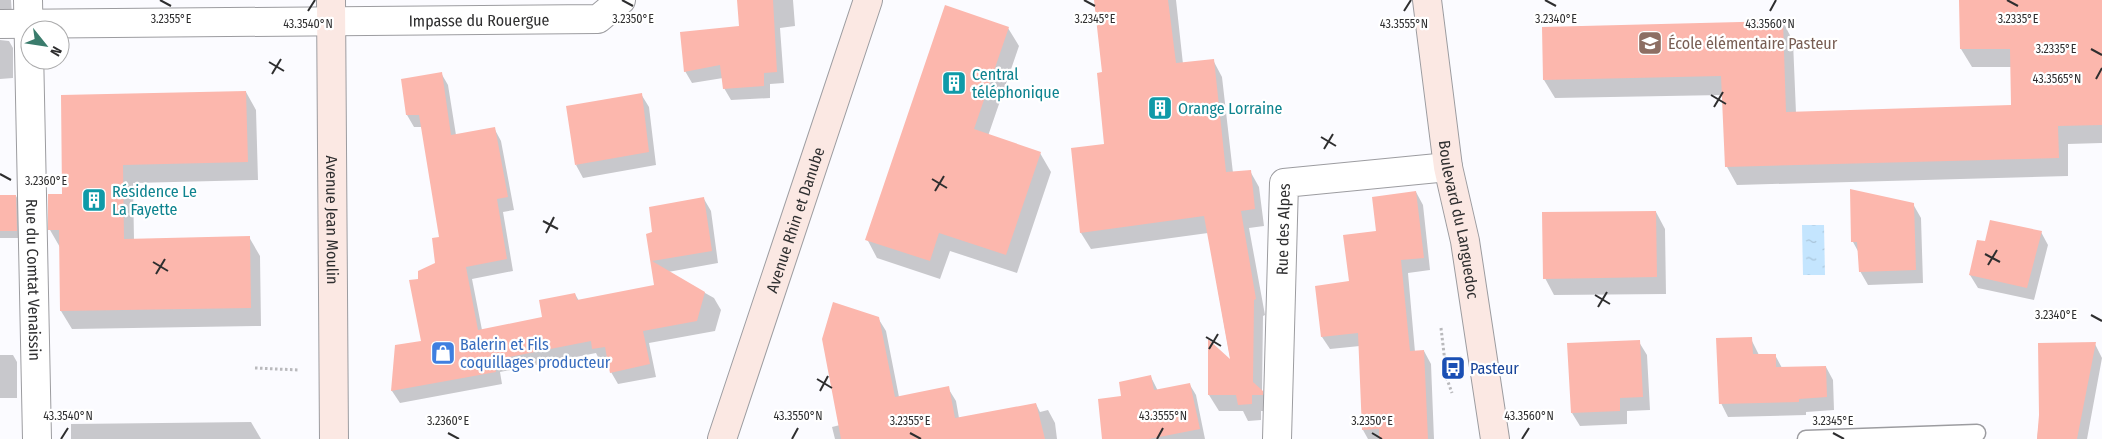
<svg xmlns="http://www.w3.org/2000/svg" width="2102" height="439" font-family="'Fira Sans Condensed',sans-serif">
	<defs>
		<pattern id="water-ripples" width="26" height="14" patternUnits="userSpaceOnUse" patternTransform="scale(1.25)"><rect width="26" height="14" fill="#c4e5fe"/><path d="M2 4q2-2 4 0t4 0M15 11q2-2 4 0t4 0" fill="none" stroke="#a9c5da"/></pattern>
	</defs>
	<rect width="100%" height="100%" fill="#fbfbff"/>
	<path fill="url(#water-ripples)" d="M1802,225H1824L1825,275H1803Z"/>
	<path fill="#0003" d="M0,0H11L12,15L0,17Z
		M738,0H793L795,26L780,28L784,83L770,84V98L731,100L724,88L723,78L692,83L685,71L741,27Z
		M1095,0H1176L1183,64L1213,60L1222,77L1233,173L1250,171L1259,187L1264,226L1249,228L1265,315L1263,316L1262,392L1271,409V411H1261V420L1248,421L1243,411H1219L1209,395L1231,363L1208,233L1091,249L1081,233L1106,145L1103,74Z
		M1960,0H2102V143L2068,144V176L1737,185L1727,167L1723,95L1555,98L1544,80L1783,22L1793,41L1796,113L2013,106L2012,67H1972L1961,49Z
		M1008,28L1019,46L988,136L1040,153L1051,172L1017,273L950,251L940,279L877,258L867,239Z
		M0,40L9,41L13,48V78L0,79Z
		M441,73L448,85L456,135L494,128L501,141L514,210L503,212L513,271L472,279L482,330L543,318L575,294L579,301L656,286L647,235L653,233L704,199L711,211L718,263L668,272L714,298L721,310L715,331L649,343L656,377L618,384L611,372L609,360L600,361L596,353L500,372L502,384L400,403L392,391L396,347L423,342L419,280L436,263L440,238L422,127H414L407,115L402,80Z
		M246,92L256,110L258,180L133,183L134,240L249,237L260,256L261,326L72,329L61,311V249L50,230L63,195Z
		M641,94L649,107L656,165L583,178L576,165Z
		M1416,192L1423,205L1430,270L1408,273L1415,352L1424,351L1431,364L1434,439H1368L1363,430L1360,346L1330,349L1322,337L1377,232Z
		M0,196H16L20,203L21,238H0Z
		M1913,204L1921,218L1923,283L1868,285L1860,271L1859,253L1853,242Z
		M1656,212L1665,229L1666,294L1554,295L1545,278Z
		M2041,232L2048,245L2034,300L1978,288L1970,275L1986,243Z
		M878,318L886,331L899,397L948,388L956,401L959,418L1036,404L1040,412L1048,410L1055,423L1057,439H835L832,427L840,425Z
		M1751,339L1759,355H1775L1782,368L1826,367L1833,380L1834,410L1806,412V415L1728,417L1721,403Z
		M1639,342L1647,355L1650,410L1627,411V424L1580,426L1572,413Z
		M2095,344L2102,358L2087,439H2037L2040,415Z
		M0,355H13L17,362V398H0Z
		M1151,377L1158,391L1190,385L1196,395L1205,439H1104L1122,397Z
		M251,422L261,439H71V424Z"/>
	<path fill="#fcb7ad" d="M737,0H773L777,72L764,73V86L723,89L720,65L684,72L680,32L739,26Z
		M1094,0H1168L1176,63L1214,59L1226,172L1251,170L1255,209L1241,211L1256,299L1254,300L1253,382L1263,391V395H1252V404L1238,405L1236,395H1208V339L1230,359L1204,216L1080,233L1071,148L1104,144L1097,73L1102,72Z
		M1959,0H2102V125L2058,126L2059,158L1725,167L1721,76L1543,80L1542,27L1783,21L1786,112L2011,105L2010,49H1960Z
		M945,5L1009,27L974,129L1041,152L1006,255L939,233L930,261L865,240Z
		M442,72L451,135L495,127L508,197L497,199L507,259L466,267L478,330L542,317L539,300L575,293L577,300L654,285L646,234L652,232L649,207L704,197L712,251L652,261L705,292L697,321L643,331L650,364L610,373L605,347L592,349L591,341L494,360L496,372L391,391L395,345L421,341L409,280L418,279V271L435,263L432,238L439,237L419,115H406L401,79Z
		M246,91L248,162L123,165L124,239L250,236L251,308L60,311L59,230H48V194H62L61,95Z
		M642,93L649,152L575,165L566,106Z
		M1850,189L1914,203L1916,270L1859,272L1857,242H1851Z
		M1416,191L1424,258L1401,260L1410,351L1424,350L1428,439H1379V429L1362,430L1358,333L1321,337L1315,286L1349,281L1343,235L1376,231L1372,197Z
		M0,195H16L17,231H0Z
		M1656,211L1657,277L1543,279L1542,212Z
		M1990,220L2042,231L2027,288L1969,275L1977,240L1985,241Z
		M833,302L879,317L895,397L949,386L955,418L1036,403L1045,439H841L822,339Z
		M1752,337L1753,354H1776V367L1826,366L1827,397L1799,399V402L1719,404L1716,338Z
		M1640,340L1643,397L1620,398V411L1571,413L1567,343Z
		M2096,342L2077,439H2037L2039,415L2038,343Z
		M1151,375L1154,390L1190,383L1200,429L1149,439H1102L1098,399L1121,396L1119,382Z"/>
	<g fill="none" stroke-linecap="round" stroke-linejoin="round">
		<defs>
			<path id="lane" d="M1806,439L1977,433"/>
			<g id="street">
				<path id="s1" d="M28,0L37,439"/>
				<path id="s2" d="M0,24L598,19L621,0"/>
				<path id="s3" d="M1277,439L1284,183L1448,167"/>
			</g>
			<g id="secondary">
				<path id="s4" d="M331,0L334,439"/>
				<path id="s5" d="M1427,0L1448,167L1465,241L1495,439"/>
				<path id="s6" d="M722,439L868,0"/>
			</g>
		</defs>
		<use href="#lane" stroke="#9c9ca0" stroke-width="19"/>
		<use href="#street" stroke="#9c9ca0" stroke-width="30"/>
		<use href="#secondary" stroke="#9c9ca0" stroke-width="30"/>
		<path stroke="#b9b9bc" stroke-width="3" stroke-dasharray="2.5 2.5" stroke-linecap="butt" d="M1441,328L1447,379L1452,393
			M255,368L299,370"/>
		<use href="#lane" stroke="#fff" stroke-width="16"/>
		<use href="#street" stroke="#fff" stroke-width="28"/>
		<use href="#secondary" stroke="#fbe8e3" stroke-width="28"/>
	</g>
	<path fill="none" stroke="#2e2e2f" stroke-width="2" d="M160,0L171,6M622,0L633,6M1084,0L1095,6M1545,0L1556,6M2007,0L2018,6M308,11L315,0M1404,11L1411,0M1770,11L1776,0M2091,49L2102,55M269,62L284,71M272,74L281,59M2096,79L2102,68M1711,95L1726,104M1714,107L1723,92M1321,137L1336,146M1324,149L1333,134M0,174L11,180M932,179L947,188M935,191L944,176M543,221L558,229M546,233L554,217M1985,254L2000,262M153,262L168,271M1988,265L1997,250M156,274L165,259M1595,295L1610,304M1598,307L1607,292M2091,315L2102,321M1206,337L1221,346M1209,349L1218,334M817,379L832,388M820,391L828,376M448,433L459,439M910,433L921,439M1372,433L1382,439M1833,433L1844,439M61,439L68,428M792,439L798,428M1157,439L1163,428M1522,439L1529,428"/>
	<defs>
		<symbol id="school-square" viewBox="-11 -11 22 22"><rect x="-9" y="-9" width="18" height="18" rx="4" fill="#8d6e63" stroke="#fff"/><path d="M0-5L7-2L0 1L-7-2ZM-4 1L0 2.5L4 1V4Q0 6-4 4Z" fill="#fff"/></symbol>
		<symbol id="building-square" viewBox="-11 -11 22 22"><rect x="-9" y="-9" width="18" height="18" rx="4" fill="#0f9aa8" stroke="#fff"/><path d="M-4-6H4V6H1V3H-1V6H-4ZM-2.5-4.3h1.7v1.8h-1.7ZM.8-4.3h1.7v1.8H.8ZM-2.5-1h1.7V.8h-1.7ZM.8-1h1.7V.8H.8Z" fill="#fff"/></symbol>
		<symbol id="shop-square" viewBox="-11 -11 22 22"><rect x="-9" y="-9" width="18" height="18" rx="4" fill="#3f7fe0" stroke="#fff"/><path d="M-5-2.5h2.3a2.7 3.5 0 0 1 5.4 0H5L5.5 6h-11ZM-1.5-2.5h3a1.5 2.3 0 0 0-3 0Z" fill="#fff"/></symbol>
		<symbol id="bus-square" viewBox="-11 -11 22 22"><rect x="-9" y="-9" width="18" height="18" rx="4" fill="#1a4fb4" stroke="#fff"/><path d="M-5-6H5V4H4V6H2V4H-2V6H-4V4H-5ZM-3.5-4V0h7V-4ZM-3.5 1.2v1.5H-2V1.2ZM2 1.2v1.5H3.5V1.2Z" fill="#fff"/></symbol>
	</defs>
	<g fill-rule="evenodd">
		<use href="#school-square" x="1636" y="29" width="28" height="28"/>
		<use href="#building-square" x="940" y="69" width="28" height="28"/>
		<use href="#building-square" x="1146" y="94" width="28" height="28"/>
		<use href="#building-square" x="80" y="186" width="28" height="28"/>
		<use href="#shop-square" x="429" y="339" width="28" height="28"/>
		<use href="#bus-square" x="1439" y="354" width="28" height="28"/>
	</g>
	<g text-anchor="middle" stroke-width="4.5" stroke-linejoin="round" paint-order="stroke">
		<g font-size="16" fill="#2e2e2f" stroke="#fff">
			<text dy="6" stroke="none"><textPath href="#s2" startOffset="479">Impasse du Rouergue</textPath></text>
			<text dy="6" stroke="none"><textPath href="#s4" startOffset="220">Avenue Jean Moulin</textPath></text>
			<text dy="6" stroke="none"><textPath href="#s6" startOffset="231">Avenue Rhin et Danube</textPath></text>
			<text dy="6" stroke="none"><textPath href="#s5" startOffset="222">Boulevard du Languedoc</textPath></text>
			<text dy="6" stroke="none"><textPath href="#s3" startOffset="210">Rue des Alpes</textPath></text>
			<text dy="6" stroke="none"><textPath href="#s1" startOffset="280">Rue du Comtat Venaissin</textPath></text>
		</g>
		<g font-size="16" fill="#785e54" stroke="#fff" text-anchor="start">
			<text x="1668" y="49">École élémentaire Pasteur</text>
		</g>
		<g font-size="16" fill="#0d838f" stroke="#fff" text-anchor="start">
			<text x="972" y="80">Central<tspan x="972" dy="18">téléphonique</tspan></text>
			<text x="1178" y="114">Orange Lorraine</text>
			<text x="112" y="197">Résidence Le<tspan x="112" dy="18">La Fayette</tspan></text>
		</g>
		<g font-size="16" fill="#366cbe" stroke="#fff" text-anchor="start">
			<text x="460" y="350">Balerin et Fils<tspan x="460" dy="18">coquillages producteur</tspan></text>
		</g>
		<g font-size="16" fill="#164399" stroke="#fff" text-anchor="start">
			<text x="1470" y="374">Pasteur</text>
		</g>
	</g>
	<g font-size="12" text-anchor="middle" fill="#2e2e2f" stroke="#fff" stroke-width="4.5" stroke-linejoin="round" paint-order="stroke">
		<text x="1095" y="23">3.2345°E</text>
		<text x="171" y="23">3.2355°E</text>
		<text x="633" y="23">3.2350°E</text>
		<text x="1556" y="23">3.2340°E</text>
		<text x="2018" y="23">3.2335°E</text>
		<text x="308" y="28">43.3540°N</text>
		<text x="1404" y="28">43.3555°N</text>
		<text x="1770" y="28">43.3560°N</text>
		<text x="2056" y="53">3.2335°E</text>
		<text x="2057" y="83">43.3565°N</text>
		<text x="46" y="185">3.2360°E</text>
		<text x="2056" y="319">3.2340°E</text>
		<text x="68" y="420">43.3540°N</text>
		<text x="798" y="420">43.3550°N</text>
		<text x="1163" y="420">43.3555°N</text>
		<text x="1529" y="420">43.3560°N</text>
		<text x="448" y="425">3.2360°E</text>
		<text x="910" y="425">3.2355°E</text>
		<text x="1372" y="425">3.2350°E</text>
		<text x="1833" y="425">3.2345°E</text>
	</g>
	<g transform="translate(45 45) rotate(120)"><circle r="24" fill="#ffffff" stroke="#ababac"/>
	<path d="M0-4L9 19L0 12L-9 19Z" fill="#3a7c6c"/>
	<text y="-8" font-size="14" font-weight="bold" text-anchor="middle" fill="#2e2e2f">N</text>
	</g>
</svg>
